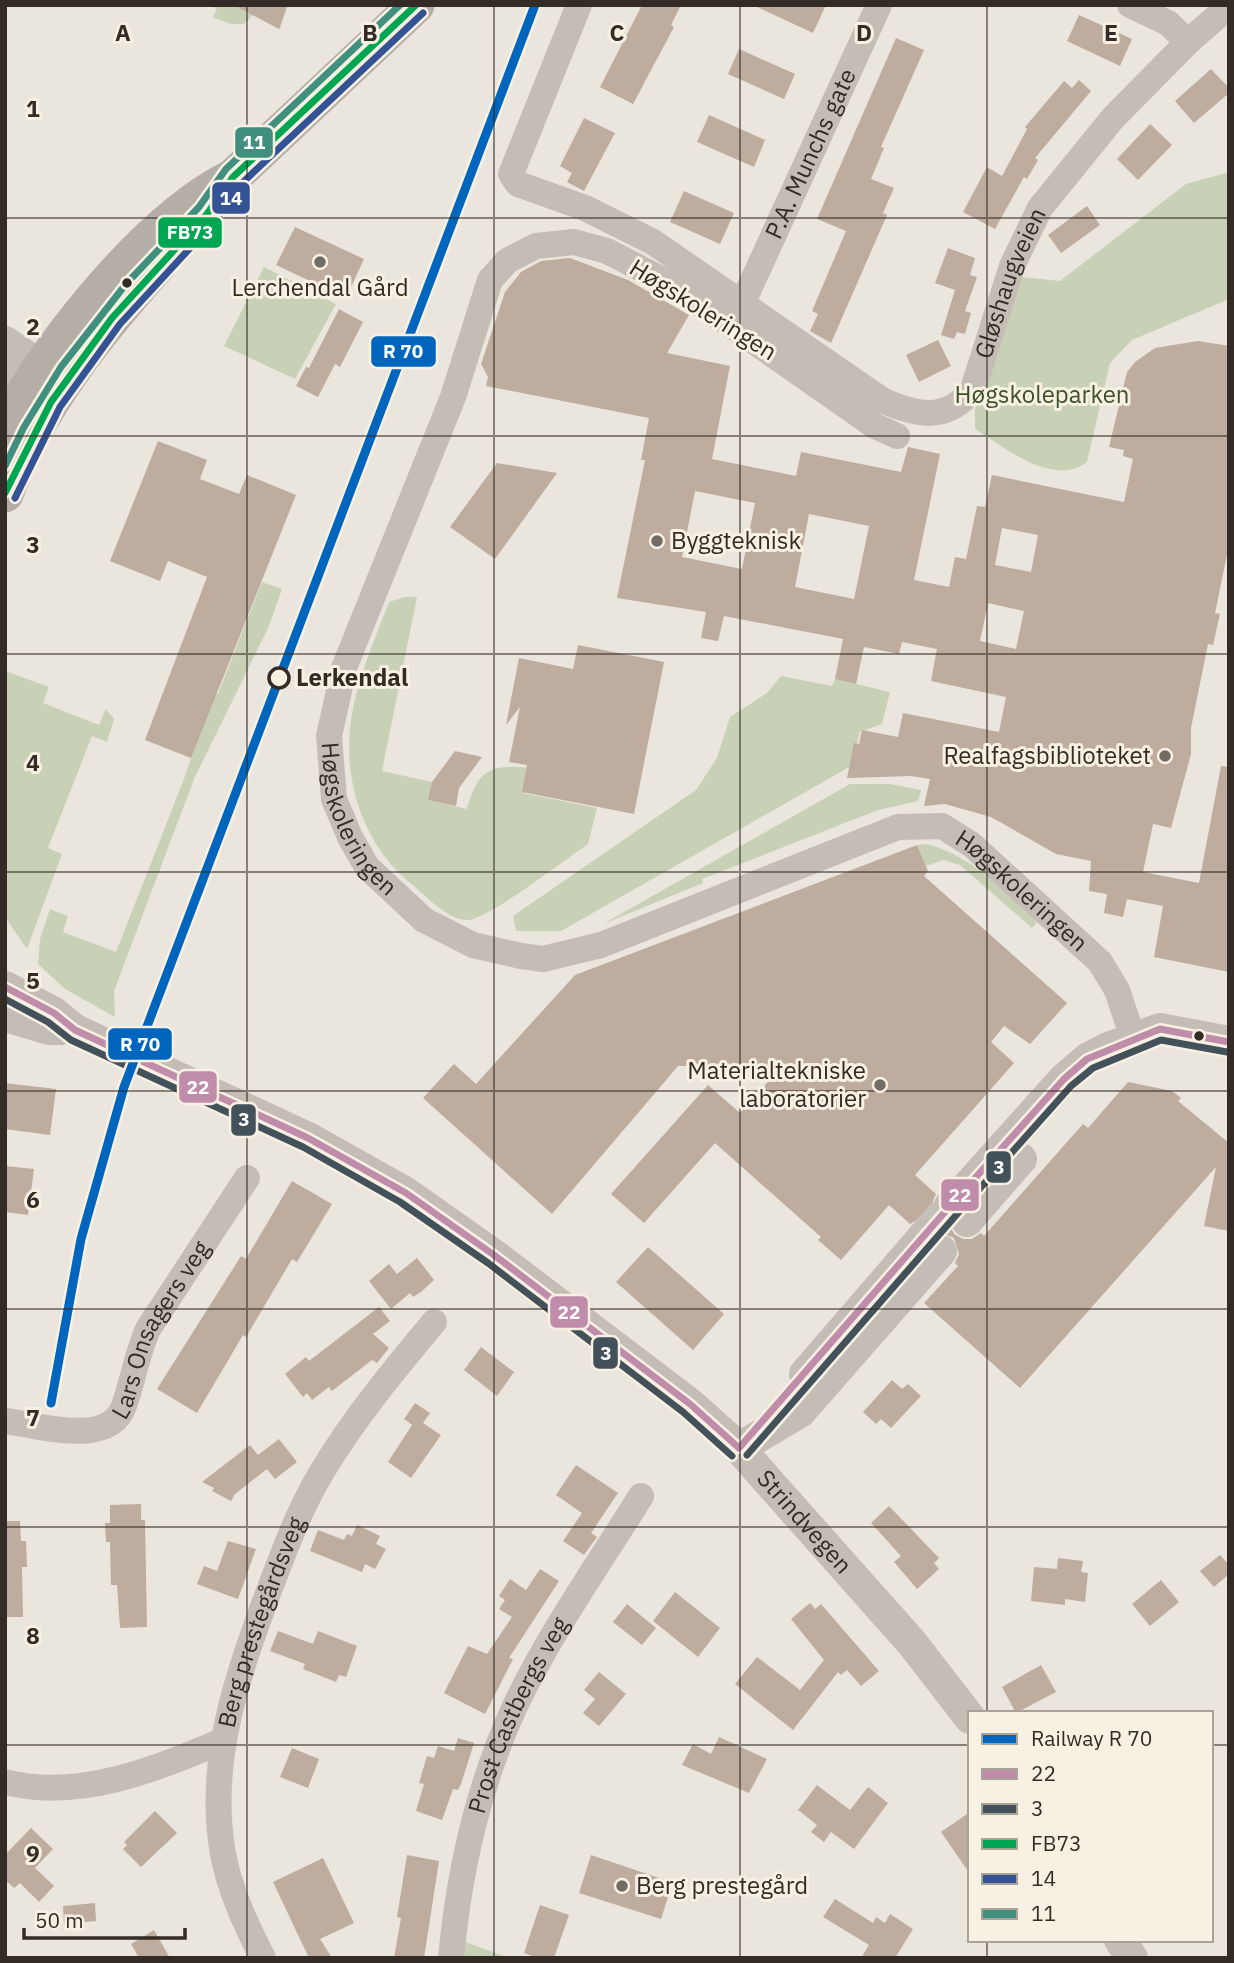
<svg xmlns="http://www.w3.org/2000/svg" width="1234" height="1963" font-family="'IBM Plex Sans',sans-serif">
	<rect width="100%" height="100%" fill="#eae6dd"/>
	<path fill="#c8d1b6" d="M210,5H288L280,29L253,15L244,24H230L213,17L217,9Z
		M1229,172V299L1132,340L1110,363L1087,462C1053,488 1004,447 975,429V409L1022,277L1060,281L1186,184Z
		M264,267L336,304L295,379L224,346Z
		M262,582L282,589L269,626L194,779L114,991L115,1017L65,989L38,964L40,939L50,909L68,916L63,932L116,952L184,779L213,693L218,694Z
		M405,597H417L382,771L432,782L429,800L467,809C477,772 489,763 528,768L523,793L597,808L588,844C566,859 490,918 468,920C450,921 428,898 415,887C390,868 374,845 362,816C332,736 360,677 389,602Z
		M5,671L49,687L43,703L99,725L106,709L114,719L107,742L92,736L48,848L62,854L27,949L5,917Z
		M781,676L832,686L835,679L890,692L882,724L860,732L851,766L561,931H516L513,916L696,790L717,758L730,717L767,693Z
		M850,784H890L921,790L918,801L878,810L702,879L703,883L603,924Z
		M926,844C972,855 1003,891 1037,922L1032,928L960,865L943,860L926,866L917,845Z
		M463,1941L509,1958H461Z"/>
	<path fill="#beac9e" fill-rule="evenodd" d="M234,5H287L279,29Z
		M642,5H681L671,25L674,27L633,104L600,87Z
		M753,5H826L813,33Z
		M1079,15L1132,39L1120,66L1067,41Z
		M896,38L924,50L881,147L884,148L871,179L894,188L883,213L887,215L831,343L810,331L818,314L812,311L846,231L817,219Z
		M739,49L795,74L784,99L728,74Z
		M1211,69L1229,88V93L1194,123L1175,101Z
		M1079,80L1091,91L1035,158L1038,160L1027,179L1024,177L995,229L963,212L987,167L1002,176L1027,129L1025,127L1064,81L1072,88Z
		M709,115L765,140L754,167L697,142Z
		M584,118L615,133L584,191L567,182L572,173L560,166Z
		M1150,124L1172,145L1138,180L1117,159Z
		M684,191L734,213L720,244L670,222Z
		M1087,206L1100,225L1061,253L1048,235Z
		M295,227L364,259L346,298L276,265Z
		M948,248L975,258L970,275L977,277L965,311L971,313L965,334L957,332L954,339L941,335L955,290L935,283Z
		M570,258L628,280L689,315L667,353L730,366L712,459L796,476L801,452L901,472L908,447L940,454L914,580L949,587L955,557L966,559L977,506L985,507L992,475L1124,502L1133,459L1123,456L1124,450L1109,447L1127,372L1135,362L1155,348L1198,341L1229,346V545L1215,613L1220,614L1213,645L1208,644L1191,728V754L1171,828L1153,824L1143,872L1199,883L1221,766L1229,767V972L1154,957L1163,906L1127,899L1123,917L1104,913L1107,894L1089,891L1091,861L1056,854L991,817L945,804L924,806L930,779L911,776L847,778L854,743L859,744L862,730L898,737L903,713L999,732L1006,697L931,681L937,649L902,642L899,654L864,647L856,684L835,679L843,639L724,616L718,641L701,638L706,612L617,598L645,460H641L649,418L486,386L488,377L481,364L505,292L521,272L541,261ZM695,491L755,503L742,569L682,557ZM809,514L869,526L854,599L795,587ZM1002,528L1038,535L1031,572L995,565ZM988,603L1024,611L1016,649L980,641Z
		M339,309L363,322L340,367L335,364L318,397L296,386L306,367L309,368Z
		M938,340L951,366L919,382L906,355Z
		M158,441L207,460L200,479L239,494L247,475L296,495L191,758L145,740L207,577L168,561L160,581L110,561Z
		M497,463L557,473L495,559L450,527Z
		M578,645L664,662L634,814L522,792L527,765L509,762L520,707L506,725L519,658L573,669Z
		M455,751L482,757L459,788L456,806L428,800L432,782Z
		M917,845L928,871L924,876L1067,1003L1030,1044L1004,1026L991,1042L1014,1063L915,1175L936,1194L932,1203L937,1219L949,1224L954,1234L963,1239H972L981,1233L984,1236L1083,1124L1088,1128L1128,1082L1172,1091L1181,1098L1178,1101L1229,1143V1231L1204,1226L1216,1167L1020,1388L924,1303L958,1266L955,1263L959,1254L954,1238L942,1233L936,1223L928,1218L919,1219L910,1224L889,1205L841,1260L818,1240L821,1237L715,1143L644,1223L611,1194L708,1085L740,1113L783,1065L678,1066L552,1214L423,1098L454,1064L476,1084L575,975Z
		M5,1083L56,1089L50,1135L5,1129Z
		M6,1166L34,1169L28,1215L5,1212Z
		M292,1181L332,1204L297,1262L292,1259L246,1337L243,1335L197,1413L157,1389L241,1256L246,1259Z
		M648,1247L724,1314L693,1350L616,1282Z
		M417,1258L434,1280L421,1292L413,1297L410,1293L391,1309L369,1281L389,1264L397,1274Z
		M379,1307L390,1321L373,1334L389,1348L377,1363L372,1360L332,1391L329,1387L312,1400L307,1393L303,1397L285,1374L306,1357L309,1361Z
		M481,1347L514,1372L497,1396L464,1370Z
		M892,1380L902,1389L908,1384L921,1396L891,1428L881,1419L876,1424L863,1412Z
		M415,1403L430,1413L423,1423L441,1435L411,1478L388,1462L412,1425L404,1419Z
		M279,1439L297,1462L275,1479L267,1469L235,1494L231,1501L212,1491L214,1488L202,1482L250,1445L258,1455Z
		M576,1465L618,1493L591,1533L597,1537L584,1555L563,1541L582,1513L556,1495Z
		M141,1504V1520H145L147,1627L120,1628L117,1585H111L110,1542H106L105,1523H110V1505Z
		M889,1506L939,1558L934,1563L939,1569L917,1589L894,1562L901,1556L871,1523Z
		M5,1521H20L21,1541H26L27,1567H22L23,1617H5Z
		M357,1525L380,1536L376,1544L386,1549L375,1569L365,1564L362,1572L310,1551L318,1530L344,1540L347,1534L352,1536Z
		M228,1541L256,1549L238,1599L197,1584L204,1566L217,1571Z
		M1220,1555L1229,1565V1574L1214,1587L1200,1571Z
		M1058,1558L1083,1561L1081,1572L1088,1573L1085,1602L1065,1599V1605L1031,1601L1034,1567L1057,1569Z
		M540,1569L559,1581L509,1658L513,1659L485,1714L444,1693L468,1646L487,1654L512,1617L499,1609L505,1600L499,1596L510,1579L526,1590Z
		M1161,1580L1179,1602L1150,1626L1132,1604Z
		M675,1592L720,1628L698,1657L653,1621Z
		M810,1603L815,1609L821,1604L879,1671L861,1686L847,1670L841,1675L838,1672L793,1730L735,1684L757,1657L800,1690L824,1660L791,1619Z
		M627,1604L656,1628L642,1645L613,1622Z
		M278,1631L313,1644L318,1631L357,1646L346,1677L339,1675L336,1682L303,1669L305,1664L270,1651Z
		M1041,1665L1056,1692L1016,1713L1002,1687Z
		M599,1672L626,1694L599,1726L583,1713L595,1699L584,1690Z
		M719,1737L767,1759L749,1793L682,1765L693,1744L711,1754Z
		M458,1738L474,1743L461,1784L458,1790L453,1789L442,1820L416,1811L424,1784L419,1783L427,1756L434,1758L438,1746L454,1751Z
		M292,1748L319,1759L308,1788L280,1777Z
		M817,1785L850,1810L868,1787L888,1803L854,1849L831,1832L824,1842L811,1832L817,1825L798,1810Z
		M155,1811L177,1833L141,1867L123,1849L127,1845L124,1842Z
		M970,1812V1874L941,1832Z
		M31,1828L53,1849L35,1868L54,1886L39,1902L20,1883L14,1888L5,1880V1855Z
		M407,1855L439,1861L424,1958H394L401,1918L397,1917Z
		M591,1855L665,1880L661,1892L669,1894L661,1919L579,1893Z
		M323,1858L354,1923L320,1939L332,1958H309L273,1882Z
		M835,1899L873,1923L876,1917L885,1923L890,1914L913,1929L895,1958H861L869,1945L823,1917Z
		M95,1903L96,1921L64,1924L63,1906Z
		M540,1905L569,1915L554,1958H538L524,1953Z
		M154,1930L170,1958H139L131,1944Z"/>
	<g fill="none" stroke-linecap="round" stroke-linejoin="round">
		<path stroke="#c5c1b8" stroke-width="32" stroke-dasharray="32 16" stroke-linecap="butt" d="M924,1236L950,1206"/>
		<g stroke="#c3bdb6" stroke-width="26">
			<path id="s1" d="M579,5L511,174L518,184L585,208L653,242L882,400C917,416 947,422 973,389L1012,266L1040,208L1113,118L1188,42L1229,6"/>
			<path d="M1130,5L1168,23L1188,42"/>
			<path id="s2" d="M743,302L879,5"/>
			<path id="s3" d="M897,436L875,426L676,287L607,251L574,242L536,246L507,261L490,280L453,397L344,668L329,736L334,799L350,837L367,867L424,920L473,945L521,956L543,959L601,945L898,827L942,826L972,845L1100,962L1117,990L1133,1038"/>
			<path id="s4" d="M5,1421C39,1425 109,1448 124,1406C133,1380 137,1354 148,1329L247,1178"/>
			<path d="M5,1782C79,1801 156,1769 222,1741"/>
			<path id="s5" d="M263,1958C246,1925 230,1891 223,1854C207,1764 236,1680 267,1596C283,1554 299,1509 323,1470C355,1417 394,1370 434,1322"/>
			<path id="s6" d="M451,1958C459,1871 478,1786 515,1706C550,1633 598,1565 641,1496"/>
		</g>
		<g stroke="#c3bdb6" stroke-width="32">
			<path d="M5,342L43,368L55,389"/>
			<path d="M5,374L29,390L51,392"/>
			<path id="s7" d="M5,987L54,1013L75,1030L308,1138L406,1193L494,1255L690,1404L739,1448L768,1481L912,1643L970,1718"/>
			<path d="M5,1016L49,1029H61"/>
			<path d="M950,1206L1064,1079L1087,1059L1108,1048L1160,1029L1229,1042"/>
			<path d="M967,1221L1021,1159"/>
			<path d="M805,1374L924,1236"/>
			<path d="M739,1448L800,1412L941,1251"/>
			<path d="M1120,1940L1132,1958"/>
		</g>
		<path stroke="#b4aea7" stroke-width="37" d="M5,426C51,342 147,220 233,177L416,5
			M5,494C37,407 98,332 158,265"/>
		<defs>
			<path id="bus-1" d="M5,987L54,1013L75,1030L308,1138L406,1193L494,1255L690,1404L739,1448
				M739,1448L950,1206L1064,1079L1087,1059L1160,1029L1229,1042"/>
			<path id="bus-2" d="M5,999L48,1022L71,1040L303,1147L400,1202L488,1263L683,1412L732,1456
				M747,1455L958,1213L1071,1086L1093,1068L1161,1040L1227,1052"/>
			<path id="bus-3" d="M5,493L51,402L112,318L207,214L233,177L416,5"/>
			<path id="bus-4" d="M15,498L60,407L120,324L215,221L241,184L423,13"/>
			<path id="bus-5" d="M5,466L24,427L61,367L126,284L199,207L226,169L400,5"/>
		</defs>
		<use href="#bus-1" stroke="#f8f1e3" stroke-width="12"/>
		<use href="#bus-2" stroke="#f8f1e3" stroke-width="12"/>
		<use href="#bus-3" stroke="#f8f1e3" stroke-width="12"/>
		<use href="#bus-4" stroke="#f8f1e3" stroke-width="12"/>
		<use href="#bus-5" stroke="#f8f1e3" stroke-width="12"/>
		<use href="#bus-1" stroke="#bf8ca9" stroke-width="7"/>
		<use href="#bus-2" stroke="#43525a" stroke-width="7"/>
		<use href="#bus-3" stroke="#00a651" stroke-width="7"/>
		<use href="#bus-4" stroke="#335395" stroke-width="7"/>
		<use href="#bus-5" stroke="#41907f" stroke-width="7"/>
		<defs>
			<path id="rail-1" d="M51,1403L81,1239L124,1087L535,5"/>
		</defs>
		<use href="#rail-1" stroke="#f8f1e3" stroke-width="14"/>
		<use href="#rail-1" stroke="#0065bd" stroke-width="9"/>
	</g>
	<path fill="none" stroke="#332b25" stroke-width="2" stroke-opacity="0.55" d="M247,5V1958M494,5V1958M740,5V1958M987,5V1713M5,218H1229M5,436H1229M5,654H1229M5,872H1229M5,1091H1229M5,1309H1229M5,1527H1229M5,1745H970M1211,1745H1229M987,1940V1958"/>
	<g fill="#736c65" stroke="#f8f1e3" stroke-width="2.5">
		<circle cx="320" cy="262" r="7"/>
		<circle cx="657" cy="541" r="7"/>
		<circle cx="1165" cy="756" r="7"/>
		<circle cx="880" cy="1085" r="7"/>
		<circle cx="622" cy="1886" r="7"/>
	</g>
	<g fill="#332b25" stroke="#f8f1e3" stroke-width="2.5">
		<circle cx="127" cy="283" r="6"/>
		<circle cx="1199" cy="1036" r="6"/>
	</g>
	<circle fill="#f8f1e3" stroke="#332b25" stroke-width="3.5" cx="279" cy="678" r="10"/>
	<g text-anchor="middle" stroke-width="6" stroke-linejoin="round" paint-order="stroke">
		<g font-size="24" fill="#332b25" stroke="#f8f1e3">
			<text dy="8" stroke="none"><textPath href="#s2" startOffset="163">P.A. Munchs gate</textPath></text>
			<text dy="8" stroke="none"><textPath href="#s1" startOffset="833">Gløshaugveien</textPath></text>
			<text transform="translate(703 310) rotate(32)" y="8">Høgskoleringen</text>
			<text dy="8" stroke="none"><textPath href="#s3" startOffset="1050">Høgskoleringen</textPath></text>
			<text dy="8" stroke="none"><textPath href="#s3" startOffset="1829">Høgskoleringen</textPath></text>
			<text dy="8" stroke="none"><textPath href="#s4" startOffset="215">Lars Onsagers veg</textPath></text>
			<text dy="8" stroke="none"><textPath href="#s7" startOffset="970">Strindvegen</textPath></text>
			<text dy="8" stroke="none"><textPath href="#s5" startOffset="350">Berg prestegårdsveg</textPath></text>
			<text dy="8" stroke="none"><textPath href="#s6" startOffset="254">Prost Castbergs veg</textPath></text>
		</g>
		<g font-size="24" fill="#332b25" stroke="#f8f1e3" text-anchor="start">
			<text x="320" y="296" text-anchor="middle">Lerchendal Gård</text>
			<text x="671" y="549">Byggteknisk</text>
			<text x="1151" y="764" text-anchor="end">Realfagsbiblioteket</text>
			<text x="866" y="1079" text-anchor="end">Materialtekniske<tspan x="866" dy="28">laboratorier</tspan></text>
			<text x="636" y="1894">Berg prestegård</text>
		</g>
		<g font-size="24" fill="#3d5129" stroke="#f8f1e3">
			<text x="1042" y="403">Høgskoleparken</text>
		</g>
		<g font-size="24" font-weight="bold" fill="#332b25" stroke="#f8f1e3" text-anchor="start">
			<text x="296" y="686">Lerkendal</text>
		</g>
	</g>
	<g font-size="23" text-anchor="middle" font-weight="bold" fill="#332b25" stroke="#f8f1e3" stroke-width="6" stroke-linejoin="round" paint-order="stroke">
		<text x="123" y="41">A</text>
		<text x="370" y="41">B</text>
		<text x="617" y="41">C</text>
		<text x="864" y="41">D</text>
		<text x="1111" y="41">E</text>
		<text x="33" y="117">1</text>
		<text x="33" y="335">2</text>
		<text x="33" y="553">3</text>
		<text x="33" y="771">4</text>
		<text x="33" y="989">5</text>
		<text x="33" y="1208">6</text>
		<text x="33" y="1426">7</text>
		<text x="33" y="1644">8</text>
		<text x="33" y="1862">9</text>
	</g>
	<g stroke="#f8f1e3" stroke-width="2.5">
		<rect x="234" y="126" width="40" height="33" rx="7" fill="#41907f"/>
		<rect x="211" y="181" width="40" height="34" rx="7" fill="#335395"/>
		<rect x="157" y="216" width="66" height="33" rx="7" fill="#00a651"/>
		<rect x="370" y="335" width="67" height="33" rx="7" fill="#0065bd"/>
		<rect x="107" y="1027" width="66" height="34" rx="7" fill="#0065bd"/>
		<rect x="178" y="1070" width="40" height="34" rx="7" fill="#bf8ca9"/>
		<rect x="230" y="1103" width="27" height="34" rx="7" fill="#43525a"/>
		<rect x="985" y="1150" width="27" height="34" rx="7" fill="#43525a"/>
		<rect x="940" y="1178" width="40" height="34" rx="7" fill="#bf8ca9"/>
		<rect x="549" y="1295" width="40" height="34" rx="7" fill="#bf8ca9"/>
		<rect x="592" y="1336" width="27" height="34" rx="7" fill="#43525a"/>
	</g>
	<g font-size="19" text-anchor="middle" font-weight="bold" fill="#fff">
		<text x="254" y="149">11</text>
		<text x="231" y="205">14</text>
		<text x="190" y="239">FB73</text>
		<text x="403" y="358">R 70</text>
		<text x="140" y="1051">R 70</text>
		<text x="198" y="1094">22</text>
		<text x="244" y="1126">3</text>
		<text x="999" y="1174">3</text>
		<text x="960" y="1202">22</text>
		<text x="569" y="1319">22</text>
		<text x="606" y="1360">3</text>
	</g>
	<rect width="1234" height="1963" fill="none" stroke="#332b25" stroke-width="14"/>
	<rect x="968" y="1711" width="245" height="231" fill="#f8f1e3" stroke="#a9a297" stroke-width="2"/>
	<rect x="982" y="1734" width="35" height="10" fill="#0065bd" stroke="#a9a297" stroke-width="2"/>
	<text x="1031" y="1746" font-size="21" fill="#332b25">Railway R 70</text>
	<rect x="982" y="1769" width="35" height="10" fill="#bf8ca9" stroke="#a9a297" stroke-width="2"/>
	<text x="1031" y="1781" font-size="21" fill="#332b25">22</text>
	<rect x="982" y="1804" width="35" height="10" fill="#43525a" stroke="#a9a297" stroke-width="2"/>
	<text x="1031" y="1816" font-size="21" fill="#332b25">3</text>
	<rect x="982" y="1839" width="35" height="10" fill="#00a651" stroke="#a9a297" stroke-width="2"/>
	<text x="1031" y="1851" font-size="21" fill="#332b25">FB73</text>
	<rect x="982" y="1874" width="35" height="10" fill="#335395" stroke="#a9a297" stroke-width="2"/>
	<text x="1031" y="1886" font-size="21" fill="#332b25">14</text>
	<rect x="982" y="1909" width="35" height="10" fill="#41907f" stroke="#a9a297" stroke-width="2"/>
	<text x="1031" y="1921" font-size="21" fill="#332b25">11</text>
	<path d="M24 1928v10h161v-10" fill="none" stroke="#332b25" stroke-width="3.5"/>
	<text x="35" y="1928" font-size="21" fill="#332b25" stroke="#f8f1e3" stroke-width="5" paint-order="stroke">50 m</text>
</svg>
